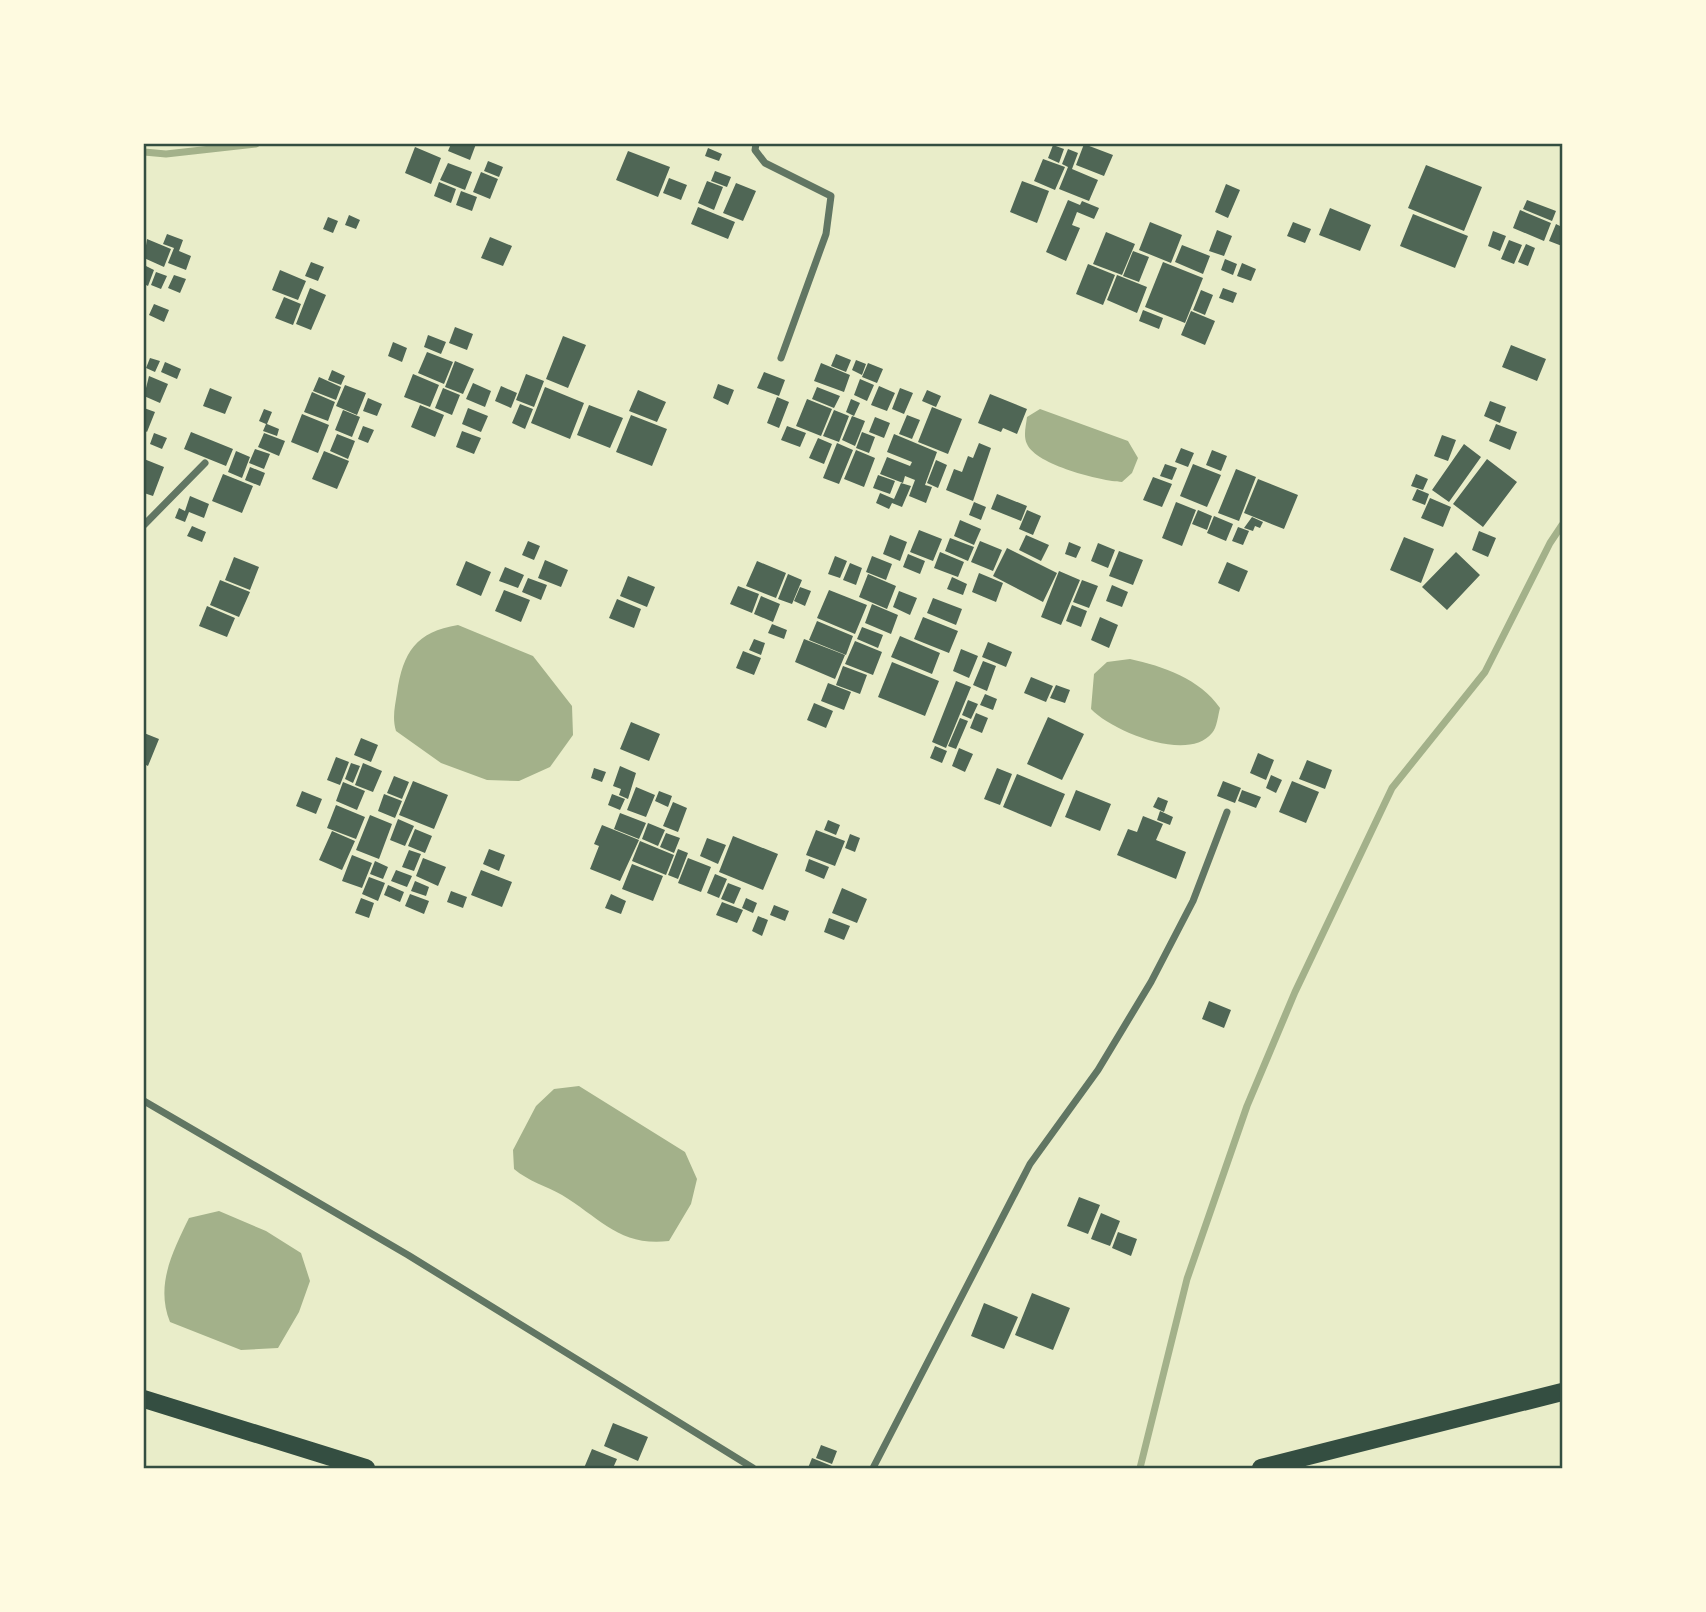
<svg xmlns="http://www.w3.org/2000/svg" width="1706" height="1612" font-family="Mulish,sans-serif">
	<rect width="100%" height="100%" fill="#e9edc9"/>
	<path fill="#a3b18a" d="M1040,409L1128,441L1138,458L1132,473L1122,482C1101,481 1036,465 1027,444C1023,436 1026,426 1027,417Z
		M458,625L533,656L572,706L573,735L550,767L519,781L487,780L441,763L396,731C392,718 395,706 397,693C403,652 416,632 458,625Z
		M1130,659C1163,666 1200,679 1220,708C1218,715 1217,728 1212,733C1188,763 1112,731 1091,709L1094,674L1107,662Z
		M579,1086L685,1152L697,1179L691,1204L669,1241C620,1247 600,1218 562,1195C546,1186 528,1181 514,1169L513,1150L536,1106L554,1089Z
		M219,1211L266,1231L301,1253L310,1281L299,1312L278,1348L241,1350L170,1322C155,1285 173,1251 189,1218Z"/>
	<g fill="none" stroke-linecap="round" stroke-linejoin="round">
		<path stroke="#a3b18a" stroke-width="7" d="M144,152L166,154L256,144
			M1140,1468L1187,1279L1247,1106L1295,992L1392,788L1485,672L1550,543L1562,525"/>
	</g>
	<path fill="#4f6655" d="M451,144H476L470,160L448,151Z
		M1084,144L1113,155L1104,176L1076,165Z
		M1053,145L1064,149L1059,163L1048,158Z
		M415,147L441,158L431,184L405,173Z
		M708,148L722,154L719,161L705,156Z
		M1068,149L1078,153L1072,169L1098,180L1089,201L1059,189L1068,167L1062,164Z
		M628,151L670,167L658,197L616,180Z
		M1043,159L1065,167L1055,190L1034,181Z
		M488,161L503,167L499,177L484,171Z
		M448,163L472,172L465,190L440,180Z
		M1426,165L1482,187L1464,231L1408,208Z
		M715,171L731,177L727,187L711,181Z
		M481,172L498,179L490,199L473,192Z
		M669,178L687,185L681,200L663,193Z
		M707,181L723,187L714,210L698,203Z
		M1022,181L1049,191L1037,223L1010,212Z
		M439,182L456,189L451,203L434,196Z
		M736,183L756,191L743,221L723,213Z
		M1226,184L1240,190L1228,218L1215,212Z
		M461,191L477,197L472,211L456,205Z
		M1068,200L1080,205L1082,201L1099,208L1094,219L1077,212L1072,225L1080,228L1066,261L1046,252Z
		M1527,200L1556,211L1552,221L1523,209Z
		M698,207L735,222L728,239L691,224Z
		M1330,208L1371,225L1360,251L1319,235Z
		M1520,210L1551,223L1544,241L1513,228Z
		M1413,214L1468,236L1455,268L1400,246Z
		M349,215L360,220L356,229L345,225Z
		M328,217L338,221L333,233L323,229Z
		M1150,222L1182,235L1171,263L1139,250Z
		M1293,222L1311,229L1305,243L1287,236Z
		M1556,224L1562,227V246L1549,241Z
		M1217,230L1232,236L1224,256L1209,251Z
		M1493,231L1506,236L1500,251L1488,246Z
		M1106,232L1135,244L1122,275L1093,264Z
		M167,234L183,240L179,251L191,256L186,270L168,263L174,248L163,244Z
		M490,237L512,246L503,266L481,258Z
		M147,239L171,249L164,267L144,258Z
		M1509,240L1522,245L1514,264L1501,259Z
		M1526,244L1535,248L1528,266L1518,262Z
		M1182,245L1210,256L1203,274L1175,262Z
		M1133,251L1149,257L1139,282L1123,276Z
		M1225,259L1237,264L1233,275L1221,270Z
		M311,262L324,267L318,281L305,276Z
		M1163,262L1203,278L1185,323L1145,307Z
		M1242,263L1256,269L1251,281L1237,276Z
		M1088,264L1115,275L1103,305L1076,294Z
		M144,265L154,270L148,286L144,284Z
		M280,270L306,281L298,300L272,290Z
		M156,272L167,276L161,289L151,285Z
		M174,275L186,279L180,293L168,288Z
		M1117,275L1147,287L1137,313L1107,300Z
		M310,288L326,295L311,330L296,324Z
		M1223,288L1237,293L1233,303L1219,298Z
		M1201,290L1213,295L1205,315L1193,310Z
		M284,297L301,304L293,325L275,318Z
		M154,304L169,310L164,322L149,315Z
		M1143,310L1163,318L1159,329L1139,321Z
		M1191,311L1215,321L1205,345L1181,335Z
		M455,327L473,334L467,350L449,343Z
		M428,335L446,342L441,354L424,347Z
		M563,336L586,345L568,388L546,379Z
		M393,342L407,348L402,362L388,356Z
		M1511,345L1546,359L1537,381L1502,367Z
		M427,352L453,362L444,384L418,373Z
		M836,354L851,360L846,372L831,366Z
		M150,358L160,361L155,372L146,368Z
		M856,360L866,364L862,375L852,370Z
		M455,361L474,369L463,394L445,387Z
		M165,362L181,369L177,379L161,372Z
		M821,363L850,375L844,392L814,381Z
		M868,363L883,369L877,383L862,377Z
		M332,370L345,376L341,385L328,380Z
		M764,372L785,380L779,396L757,388Z
		M413,374L439,385L430,407L404,397Z
		M526,374L544,381L534,407L516,400Z
		M149,376L168,384L160,403L144,396Z
		M319,377L341,387L336,400L313,391Z
		M860,379L874,385L867,401L854,395Z
		M473,383L491,391L485,407L466,399Z
		M718,384L734,390L728,405L713,398Z
		M345,385L366,393L357,415L336,406Z
		M501,386L517,393L511,408L495,401Z
		M879,386L895,393L887,411L871,405Z
		M545,387L584,403L570,439L531,423Z
		M817,387L840,396L834,408L812,399Z
		M210,388L232,397L225,414L203,406Z
		M443,388L460,395L452,415L435,408Z
		M900,388L913,393L904,414L892,409Z
		M638,390L666,402L657,422L629,411Z
		M927,390L941,396L936,407L922,401Z
		M312,392L335,402L328,421L304,412Z
		M990,394L1027,409L1017,434L1003,428L1001,432L978,423Z
		M777,397L789,402L779,428L767,423Z
		M368,398L382,404L377,416L363,411Z
		M807,399L832,409L821,436L796,426Z
		M851,399L860,403L854,416L846,412Z
		M1490,401L1506,407L1500,423L1484,416Z
		M520,404L533,409L525,429L512,423Z
		M420,405L444,415L435,437L411,427Z
		M589,405L623,418L610,448L577,435Z
		M932,407L962,419L948,454L918,442Z
		M144,408L155,412L147,432L144,430Z
		M468,408L488,416L481,432L462,424Z
		M264,409L272,412L267,424L279,429L277,436L263,431L266,424L259,421Z
		M343,410L360,417L352,437L335,430Z
		M834,410L849,416L839,442L823,436Z
		M302,414L329,425L318,453L291,442Z
		M631,415L667,429L652,466L616,452Z
		M907,415L920,420L912,439L899,434Z
		M852,416L865,421L855,446L842,440Z
		M875,417L890,423L884,438L869,432Z
		M1496,424L1517,432L1510,450L1489,441Z
		M363,426L374,430L368,443L358,439Z
		M787,426L806,433L800,447L781,440Z
		M462,431L481,438L474,454L456,447Z
		M191,432L233,449L226,466L184,449Z
		M862,432L875,437L869,453L856,448Z
		M154,433L167,438L162,449L150,444Z
		M264,433L285,441L279,456L258,447Z
		M337,434L355,441L348,459L330,451Z
		M894,434L937,452L925,485L932,487L926,503L909,496L915,480L905,476L903,483L880,474L887,457L910,466L912,462L887,452Z
		M1442,435L1456,440L1448,461L1434,456Z
		M818,438L832,444L824,464L809,458Z
		M837,443L853,450L839,484L823,478Z
		M979,443L991,448L973,501L946,490L954,469L962,472L968,456L973,458Z
		M1464,444L1481,457L1449,502L1432,490Z
		M1181,448L1194,453L1188,467L1175,462Z
		M255,449L270,454L264,469L249,463Z
		M856,450L875,458L864,487L844,479Z
		M1212,450L1227,456L1221,471L1206,465Z
		M236,451L250,457L242,478L228,472Z
		M324,451L349,461L337,489L312,479Z
		M144,459L164,467L153,496L144,493Z
		M1487,459L1517,482L1483,527L1453,504Z
		M936,460L947,465L938,488L927,483Z
		M1165,464L1177,468L1172,480L1160,476Z
		M1193,464L1221,475L1207,507L1180,496Z
		M250,467L265,473L260,486L245,480Z
		M1236,469L1256,477L1239,521L1218,513Z
		M223,474L253,486L242,513L212,501Z
		M1416,474L1428,479L1423,490L1411,486Z
		M878,475L895,481L890,494L873,488Z
		M1153,477L1172,484L1162,507L1143,500Z
		M1258,479L1298,495L1284,529L1244,513Z
		M901,483L911,486L902,507L892,503L889,509L876,503L880,493L894,499Z
		M1417,489L1429,494L1425,505L1412,500Z
		M997,494L1027,506L1021,521L991,509Z
		M190,496L209,504L204,518L189,512L185,522L175,518L179,508L185,511Z
		M1430,498L1451,507L1443,527L1421,518Z
		M974,502L986,507L981,520L969,515Z
		M1176,502L1196,510L1182,546L1162,538Z
		M1027,510L1041,516L1033,535L1019,529Z
		M1198,510L1212,516L1207,530L1192,524Z
		M1214,516L1233,524L1226,541L1207,533Z
		M1252,517L1263,522L1260,528L1255,526L1253,531L1244,528Z
		M960,520L981,529L974,545L954,536Z
		M192,526L206,532L202,542L187,536Z
		M1238,527L1249,531L1243,545L1232,541Z
		M919,530L942,539L933,561L910,552Z
		M1479,531L1496,538L1488,557L1472,550Z
		M890,535L907,542L900,561L883,554Z
		M1026,535L1049,545L1041,561L1019,550Z
		M1404,537L1434,549L1421,583L1390,570Z
		M950,538L974,547L968,561L945,551Z
		M528,541L540,546L534,560L522,555Z
		M980,541L1002,550L993,571L971,562Z
		M1069,542L1081,547L1076,558L1065,554Z
		M1098,543L1115,550L1108,568L1091,561Z
		M1007,548L1057,573L1043,602L993,576Z
		M1119,551L1143,560L1133,585L1109,576Z
		M940,552L964,562L958,577L934,568Z
		M1456,552L1480,575L1447,610L1422,587Z
		M908,554L925,561L920,574L903,567Z
		M835,556L847,561L840,578L828,574Z
		M872,556L892,564L886,580L866,572Z
		M234,557L259,567L250,590L225,580Z
		M545,560L568,570L561,587L538,578Z
		M466,561L491,572L481,596L456,585Z
		M757,561L786,573L776,598L746,586Z
		M1227,562L1248,571L1239,592L1218,583Z
		M850,563L862,568L856,585L843,580Z
		M505,567L524,575L518,588L499,581Z
		M1059,571L1080,580L1061,625L1041,617Z
		M979,573L1003,583L996,602L972,592Z
		M788,574L802,580L792,604L778,599Z
		M868,574L896,586L887,609L859,597Z
		M628,576L655,587L647,607L620,596Z
		M952,577L967,584L963,595L947,589Z
		M528,578L547,585L541,600L522,592Z
		M220,580L250,592L239,617L210,605Z
		M1082,580L1098,586L1089,608L1073,602Z
		M1112,585L1128,592L1122,607L1106,601Z
		M738,586L759,594L752,613L730,604Z
		M800,587L811,591L805,606L794,601Z
		M504,590L530,600L521,622L495,611Z
		M829,590L867,605L855,634L817,618Z
		M899,591L917,598L910,615L893,607Z
		M761,596L780,604L773,622L754,614Z
		M933,598L962,609L956,625L927,613Z
		M617,599L641,609L634,628L609,618Z
		M872,604L898,615L891,634L865,623Z
		M1072,605L1087,611L1081,627L1066,621Z
		M207,606L235,618L227,637L199,626Z
		M923,617L958,631L949,653L914,639Z
		M1100,617L1118,625L1109,648L1091,640Z
		M817,621L853,636L846,655L809,640Z
		M772,624L787,630L784,639L768,633Z
		M862,627L883,635L878,648L857,639Z
		M900,636L940,653L932,674L891,657Z
		M754,639L765,643L761,655L749,650Z
		M804,639L845,655L835,679L795,662Z
		M855,641L882,652L873,675L845,664Z
		M988,642L1012,652L1006,667L982,657Z
		M961,649L978,656L969,678L953,671Z
		M743,651L761,658L754,675L736,668Z
		M983,661L996,666L987,691L973,685Z
		M892,662L939,681L925,716L878,697Z
		M843,666L867,675L860,694L836,685Z
		M1031,677L1053,686L1046,702L1024,693Z
		M956,681L971,687L946,748L932,742Z
		M828,683L851,692L844,710L821,701Z
		M1056,685L1070,690L1065,703L1050,698Z
		M985,694L997,699L993,710L980,705Z
		M968,700L978,704L971,719L962,715Z
		M814,703L833,711L826,728L807,720Z
		M976,713L988,718L982,733L970,728Z
		M1048,717L1084,734L1062,780L1027,764Z
		M960,718L968,721L956,749L948,746Z
		M631,722L660,734L649,761L620,749Z
		M144,733L159,739L148,766L144,764Z
		M361,738L378,745L371,762L354,755Z
		M935,746L947,751L942,763L930,758Z
		M959,748L973,754L965,772L952,766Z
		M1258,753L1274,760L1266,780L1250,773Z
		M336,757L349,762L340,785L327,780Z
		M1307,760L1332,770L1325,789L1299,779Z
		M351,763L360,766L353,783L345,779Z
		M363,763L382,771L373,792L355,785Z
		M620,766L636,773L628,799L619,795L621,789L613,786Z
		M594,768L606,772L602,782L591,778Z
		M997,768L1012,774L1000,805L984,799Z
		M1017,774L1065,794L1051,827L1003,807Z
		M1271,775L1282,780L1276,793L1266,788Z
		M394,776L409,782L402,799L387,793Z
		M413,781L448,795L434,829L399,815Z
		M1223,781L1241,788L1235,803L1217,796Z
		M1292,781L1319,792L1306,823L1279,812Z
		M343,782L365,791L357,810L336,801Z
		M636,787L655,795L646,817L627,810Z
		M1076,790L1111,804L1100,831L1065,817Z
		M1242,790L1261,797L1256,808L1238,801Z
		M302,791L322,799L316,814L296,806Z
		M659,791L672,796L668,807L655,801Z
		M384,794L402,801L395,818L378,811Z
		M612,794L625,799L620,810L608,805Z
		M1158,797L1168,801L1164,812L1153,807Z
		M673,802L687,808L678,832L663,826Z
		M336,805L365,817L356,839L327,828Z
		M1160,811L1173,817L1170,825L1157,820Z
		M620,813L646,823L639,839L614,829Z
		M370,815L392,824L379,859L356,850Z
		M1143,816L1163,824L1156,840L1186,852L1176,879L1117,855L1128,829L1137,832Z
		M398,819L414,826L405,846L390,840Z
		M828,820L840,825L836,835L824,830Z
		M648,823L665,830L658,846L642,839Z
		M602,825L639,840L620,881L590,869L599,846L594,844Z
		M415,829L432,836L425,853L408,846Z
		M816,830L845,841L835,866L806,855Z
		M332,831L355,841L342,870L319,860Z
		M666,833L680,838L674,853L660,847Z
		M850,834L860,838L855,852L845,848Z
		M733,836L778,854L763,890L719,872Z
		M707,838L726,845L718,864L700,856Z
		M640,841L674,855L666,875L632,861Z
		M489,849L505,855L499,871L483,864Z
		M678,849L688,853L678,879L668,875Z
		M409,850L421,854L414,871L402,867Z
		M352,855L372,863L362,888L342,881Z
		M423,858L446,867L438,886L416,876Z
		M688,858L711,867L701,892L678,883Z
		M809,859L829,867L824,879L805,871Z
		M375,861L388,867L383,879L370,874Z
		M632,864L663,876L653,901L622,889Z
		M396,870L412,876L407,887L391,881Z
		M481,870L512,882L502,907L471,895Z
		M715,874L727,879L719,898L707,893Z
		M369,877L385,883L378,901L362,894Z
		M415,881L429,887L426,896L411,891Z
		M728,883L741,888L734,904L721,899Z
		M388,885L404,892L400,902L384,895Z
		M842,888L867,899L857,923L832,913Z
		M451,891L467,897L463,908L447,902Z
		M410,894L429,901L424,914L405,906Z
		M611,894L626,901L621,914L605,908Z
		M361,898L374,903L369,918L355,913Z
		M746,898L757,903L753,913L742,908Z
		M722,902L743,910L737,923L716,915Z
		M774,905L789,911L785,921L770,915Z
		M758,916L768,920L762,936L752,931Z
		M829,918L850,926L844,940L824,932Z
		M1209,1001L1231,1010L1224,1028L1202,1019Z
		M1079,1197L1100,1205L1088,1234L1067,1226Z
		M1101,1213L1120,1221L1110,1246L1091,1239Z
		M1118,1232L1137,1239L1131,1256L1112,1248Z
		M1032,1293L1070,1308L1053,1350L1015,1335Z
		M984,1303L1018,1317L1004,1349L971,1336Z
		M613,1423L648,1437L638,1461L604,1446Z
		M821,1445L837,1451L832,1464L816,1458Z
		M592,1449L617,1459L613,1468H584Z
		M812,1458L837,1468H808Z"/>
	<g fill="none" stroke-linecap="round" stroke-linejoin="round">
		<path stroke="#617663" stroke-width="7" d="M756,144L755,150L765,163L831,196L826,234L781,358
			M144,525L205,463
			M144,1101L408,1255L753,1468
			M873,1468L1030,1164L1098,1070L1151,982L1193,901L1227,812"/>
		<path stroke="#344e41" stroke-width="18" d="M144,1399L366,1468
			M1261,1468L1562,1392"/>
	</g>
	<rect width="1706" height="1612" fill="none" stroke="#fefae0" stroke-width="290"/>
	<rect x="145" y="145" width="1416" height="1322" fill="none" stroke="#344e41" stroke-width="2.5"/>
</svg>
